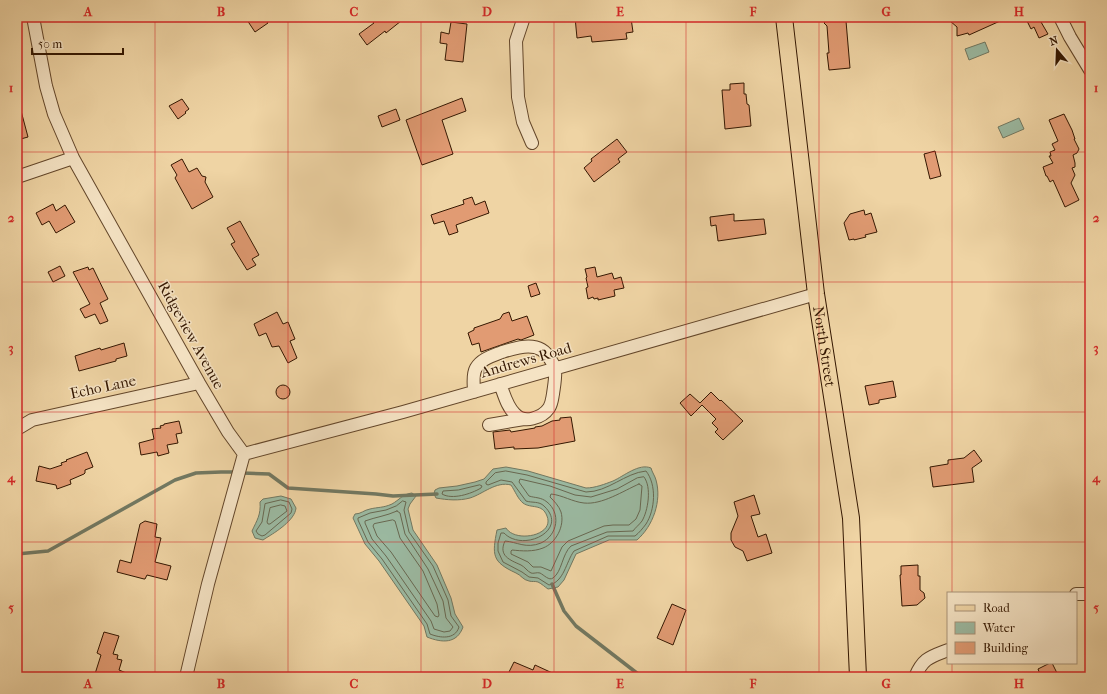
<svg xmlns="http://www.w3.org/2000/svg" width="1107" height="694" font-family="'IM FELL French Canon',serif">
	<rect width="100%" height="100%" fill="#efd4a4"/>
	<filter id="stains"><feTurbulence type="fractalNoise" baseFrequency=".005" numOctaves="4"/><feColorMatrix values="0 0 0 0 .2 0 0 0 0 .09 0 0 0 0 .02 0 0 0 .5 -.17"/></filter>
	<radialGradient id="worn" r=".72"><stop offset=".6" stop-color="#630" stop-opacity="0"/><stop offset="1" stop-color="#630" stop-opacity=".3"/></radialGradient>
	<path fill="#9bb9a1" stroke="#727861" d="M985,42L989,52L969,60L965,49Z
		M1019,118L1024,129L1003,138L998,127Z
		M506,467L528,471L586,488C595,488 605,484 613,481C624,476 639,463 651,468C652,472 655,476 656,480C662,501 653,526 637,540H609L576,554L564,580L558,587L548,589C545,587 542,584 538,582C535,581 532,582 529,581C523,580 521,575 516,573C492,562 492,555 497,530L506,528C515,543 555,536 547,516C542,503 531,509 523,503C518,499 515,491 511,485C496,481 483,494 470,498C459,501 447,500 436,498L434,494L435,490L439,488L457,486L475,482L484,479L493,469Z
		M412,493L416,496L410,504L408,509L413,530L437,565L451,598L455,614L463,627C457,644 442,643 427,637L424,626L379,561L365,544L353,518L355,514C361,514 364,510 370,509C378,507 383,508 392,504C399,500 403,494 412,493Z
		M281,496L291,499L296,508C295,520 276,532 266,538L263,540L255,538L252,531C257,520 261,515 260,502L263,499Z"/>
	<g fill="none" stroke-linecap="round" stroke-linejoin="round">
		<path stroke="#686851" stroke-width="1" d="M506,471L527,475L586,492C608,492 625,473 646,471C657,485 655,510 646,524C643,528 639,533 635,536H608L574,551C566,562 564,582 549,585L538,578L529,577L522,572L503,562L498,551V543L501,533H504C523,553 570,530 544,506C539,501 532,503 526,501L512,482L501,480L488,485L486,484V482L495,473Z
			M644,477C652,487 648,511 642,521C639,525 635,528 633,531L607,532L571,546C562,554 562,572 553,578C549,581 544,575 540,573C537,572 533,574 531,573C527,571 525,567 521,565C510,560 498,556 505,541C517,542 526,549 541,543C558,535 561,513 547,502C541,497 535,498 529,496L519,482L520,479L550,486L575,495L591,497L617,489L637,478Z
			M639,484L642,486L640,510L636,519L629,525H613L604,526L568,541L562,547L551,571L541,567H533L528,562L511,554V551L512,550C522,551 533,552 543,548C556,543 565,526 561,512C559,506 554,501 550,497L551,494C562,495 573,502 584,503C602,505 623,491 639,484Z
			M480,485L482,486L481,488C471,494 452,500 442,494L443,491L458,490Z
			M281,500L289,502L292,509L291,513L265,535L262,536L258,534L256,531L262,522L265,504Z
			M403,501L406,502L404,510L409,532L433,566L448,600L451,616L459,627C455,640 440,638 430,634L427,624L382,559L368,542L358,520V518L370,513L386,510L396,506Z
			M281,505L285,506L287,511L270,524H268L267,522L270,508Z
			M397,511L400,513L405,534L428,569L443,601L446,618L453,627L450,631L444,632L434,629L431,621L386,556L372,539L365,523V521C376,517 386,516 397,511Z
			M393,520L395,521L400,538L423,571L437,604L439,615L438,617L435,616L391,552L377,536L373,526L374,524Z"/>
		<path stroke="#727861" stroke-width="3.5" d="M242,473L269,474L288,488L376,494L393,496L437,494
			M17,554L48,551L175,480L196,473L221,472H236
			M552,584L564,611L576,626L642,677"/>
	</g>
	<path fill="#e19b73" stroke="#341701" d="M245,17H264L268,23L255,32Z
		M369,17H406L386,33L385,31L367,45L359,34L374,23Z
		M575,17L631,18L633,32L626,33L627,39L592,42L591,36L577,38Z
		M829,17H842L846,21L850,68L829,70L827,53H829L827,26L824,23Z
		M958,17H1009L969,35L968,33L957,36V27L950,21Z
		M1025,17H1047L1041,22L1048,34L1039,38L1034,27L1031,29Z
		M451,22L467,24L463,62L445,60L447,44L440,43L441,32L449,34Z
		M744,83V94H746L747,104L749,105L751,126L725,129L722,90H730V84Z
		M462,98L466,111L442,120L453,154L422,165L406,120Z
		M182,99L189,109L185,112L186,113L178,119L169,106Z
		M20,107L28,137L17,140V108Z
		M396,109L400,120L382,127L378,116Z
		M1064,114L1072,130L1075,139H1074L1079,149L1077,153L1073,155L1075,163V167L1072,168L1075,175L1071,183L1079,200L1065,207L1053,180L1050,182L1047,176H1046L1043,167L1053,163L1049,156H1051L1050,152L1055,150L1052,144L1058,141L1049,120Z
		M617,139L627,152L618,159L620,162L594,182L584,168L592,161L591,159Z
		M935,151L941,176L930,179L924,154Z
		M182,159L189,172L197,168L202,176L206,177L205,182L213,197L192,209L175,178L177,175L171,165Z
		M472,197L475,205L485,201L489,213L456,225L458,232L449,235L444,221L434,224L431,215L464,204L463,200Z
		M53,204L56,211L65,205L75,222L56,233L49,221L42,225L36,213Z
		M864,210L865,215L871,213L877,232L865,235L866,237L854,240V239L849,240L844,223L850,214Z
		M734,214V221L764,219L766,234L718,241L716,225L711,226L710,217Z
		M240,221L259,255L252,259L256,265L247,270L231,244L235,242L227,228Z
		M60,266L65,276L53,282L48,272Z
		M88,267L89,270L93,268L108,299L100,303L108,321L100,324L95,314L85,318L80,309L90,304L73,272Z
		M595,267L597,277L612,273L614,279L621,277L624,288L614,290L615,296L598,300V298L594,299L593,297L588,299L586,288L588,287L586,278L587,277L585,269Z
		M536,283L540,294L531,297L528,286Z
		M277,312L283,324L288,322L295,339L290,341L297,358L288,363L279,346L272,347L266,333L259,336L254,324Z
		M509,312L512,321L527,316L534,335L521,340L518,339L481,352L479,343L472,345L468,333L474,330V328L500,319L503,314Z
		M124,343L127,356L116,359V361L79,371L75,356L100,348L101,350Z
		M893,381L896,397L879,400V403L869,405L865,386Z
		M276 392a7 7 0 1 1 14 0a7 7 0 1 1-14 0Z
		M711,392L720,401L721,400L743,421L723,440L715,432L718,429L712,423L716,419L702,405L691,416L680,403L690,394L700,403Z
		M571,417L575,441L538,448L514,449V447L495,449L493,432L510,430L511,432L535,428V427L542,426L552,421L560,420V418Z
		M179,421L182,433L176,434L178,443L167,445L169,453L158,456L157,452L141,455L139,443L154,439L152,429L161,428L160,426L164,425V424Z
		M974,450L982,461L972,468L974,482L933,487L930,467L948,464V460L964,458Z
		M87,452L93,467L85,470V473L84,474L70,480L71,484L57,489L56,485L36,481L39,466L50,469L62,465L61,463L67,461L66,460Z
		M754,495L760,514L751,516L758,537L766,534L772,553L747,561L743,551L735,547L731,540V533L738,516L734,502Z
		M145,521L157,524L155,537L161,538L155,562L171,566L167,580L147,575L145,579H144L117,572L120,560L131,563L140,524Z
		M918,565V576H920V590L924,593L925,598L917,605L902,606L900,575H901V566Z
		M672,604L686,610L673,645L657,638Z
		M104,632L119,636L113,654L118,655L117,659L122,660L119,670L136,677H94L101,655L97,653Z
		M514,662L533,670L535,665L561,677H521L509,672Z
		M1050,663H1052L1059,677H1041L1038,669Z"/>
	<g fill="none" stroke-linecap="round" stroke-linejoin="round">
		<defs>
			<path id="minor" d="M33,17L46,86L54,114L73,158L199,383L228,432L244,454L208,584L186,677
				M524,17L516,41L518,97L523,122L532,143
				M1060,17L1070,37L1090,70
				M17,177L73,158
				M474,392C474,384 472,375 476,368C481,359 492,356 502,352C518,347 540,340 550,359C552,362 555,366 555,369C556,377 554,386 553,394C552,399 552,403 549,408C542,418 524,424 515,414C507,407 504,394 500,384
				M489,425L524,419
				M17,429L32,420L199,383
				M244,454L403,412L816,294
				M1076,594H1090
				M915,677C923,658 930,657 948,650"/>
			<g id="major">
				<path id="s1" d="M784,17L816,294L851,518L858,677"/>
			</g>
		</defs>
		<use href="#minor" stroke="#63462a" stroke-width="14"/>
		<use href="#major" stroke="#341701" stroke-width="18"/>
		<use href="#minor" stroke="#f5e3c4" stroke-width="12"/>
		<use href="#major" stroke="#efd4a4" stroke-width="16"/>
	</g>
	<path fill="none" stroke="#d62828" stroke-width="1" stroke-opacity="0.55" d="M155,17V677M288,17V677M421,17V677M554,17V677M686,17V677M819,17V677M952,17V593M17,152H1090M17,282H1090M17,412H1090M17,542H1090M952,663V677"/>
	<g text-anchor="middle" stroke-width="3" stroke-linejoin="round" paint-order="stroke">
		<g font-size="15" fill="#341701" stroke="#f5e3c4">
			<text transform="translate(191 335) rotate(61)" y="5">Ridgeview Avenue</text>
			<text dy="5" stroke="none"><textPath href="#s1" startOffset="332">North Street</textPath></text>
			<text transform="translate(526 360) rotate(-16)" y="5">Andrews Road</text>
			<text transform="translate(103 387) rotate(-12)" y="5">Echo Lane</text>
		</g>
	</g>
	<rect width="1107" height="694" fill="none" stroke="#efd4a4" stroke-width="44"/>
	<rect x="947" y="592" width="130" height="72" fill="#f5e3c4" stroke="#a89176"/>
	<rect x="955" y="605" width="20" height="6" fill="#efd4a4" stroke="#a89176"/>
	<text x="983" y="612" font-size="12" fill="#341701">Road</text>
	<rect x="955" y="622" width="20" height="12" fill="#9bb9a1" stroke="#a89176"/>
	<text x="983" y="632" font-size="12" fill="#341701">Water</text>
	<rect x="955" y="642" width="20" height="12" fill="#e19b73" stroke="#a89176"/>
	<text x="983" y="652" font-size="12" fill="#341701">Building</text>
	<g transform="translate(1057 50) rotate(341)" stroke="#f5e3c4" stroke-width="3" paint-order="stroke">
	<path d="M0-3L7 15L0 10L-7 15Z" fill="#341701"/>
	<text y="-6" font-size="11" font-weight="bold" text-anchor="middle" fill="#341701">N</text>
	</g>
	<path d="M32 48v6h91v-6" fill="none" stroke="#341701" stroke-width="2"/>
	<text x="38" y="48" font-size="12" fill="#341701" stroke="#f5e3c4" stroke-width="3" paint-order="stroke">50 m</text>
	<rect x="22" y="22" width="1063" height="650" fill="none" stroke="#d62828" stroke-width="1.5"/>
	<g font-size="13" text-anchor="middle" font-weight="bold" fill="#d62828">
		<text x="88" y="16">A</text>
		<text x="221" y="16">B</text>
		<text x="354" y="16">C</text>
		<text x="487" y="16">D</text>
		<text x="620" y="16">E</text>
		<text x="753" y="16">F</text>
		<text x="886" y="16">G</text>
		<text x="1019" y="16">H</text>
		<text x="11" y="92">1</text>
		<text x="1096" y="92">1</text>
		<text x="11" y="222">2</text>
		<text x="1096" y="222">2</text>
		<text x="11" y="352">3</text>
		<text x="1096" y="352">3</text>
		<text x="11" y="482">4</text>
		<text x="1096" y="482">4</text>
		<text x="11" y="612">5</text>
		<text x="1096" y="612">5</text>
		<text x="88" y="688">A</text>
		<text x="221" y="688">B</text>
		<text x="354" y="688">C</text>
		<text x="487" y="688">D</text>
		<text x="620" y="688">E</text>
		<text x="753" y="688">F</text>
		<text x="886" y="688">G</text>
		<text x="1019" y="688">H</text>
	</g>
	<rect width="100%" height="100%" filter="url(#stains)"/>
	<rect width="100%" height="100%" fill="url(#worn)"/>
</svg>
